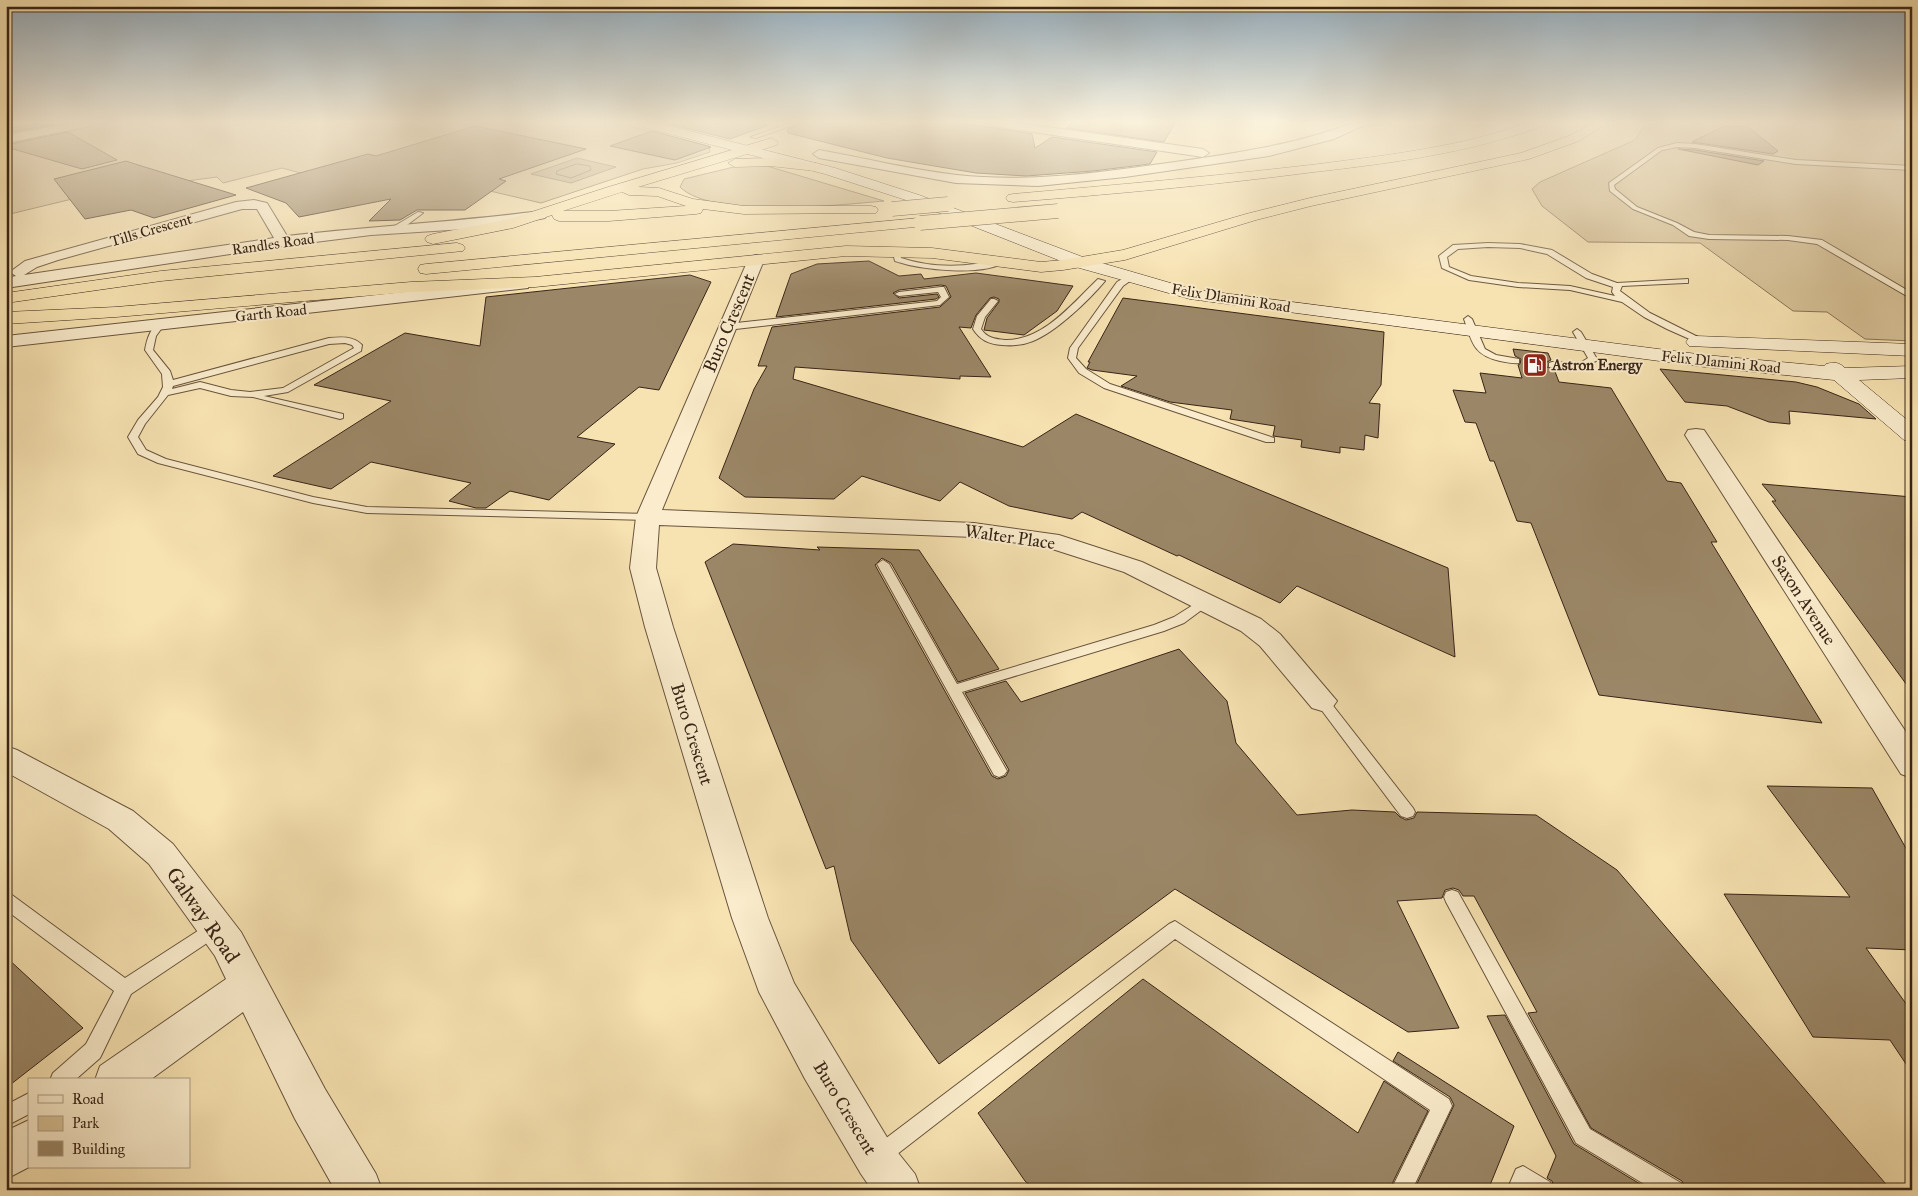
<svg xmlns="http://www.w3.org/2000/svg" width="1918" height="1196" font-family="'IM FELL Great Primer',serif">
	<rect width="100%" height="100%" fill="#f7e2b1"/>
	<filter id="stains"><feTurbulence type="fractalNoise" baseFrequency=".004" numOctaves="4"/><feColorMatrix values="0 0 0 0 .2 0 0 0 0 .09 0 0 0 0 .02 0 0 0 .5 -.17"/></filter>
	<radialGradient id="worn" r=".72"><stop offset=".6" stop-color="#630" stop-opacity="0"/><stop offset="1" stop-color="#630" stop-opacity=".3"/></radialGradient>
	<path fill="#d7c297" stroke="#887356" d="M103,123H616L709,146L710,152L677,163L643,169L541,203L375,164L326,180L282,168L223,183L217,177L101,192L6,215V143Z
		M1646,123H1890L1912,127V341L1865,339L1827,312L1793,311L1700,243L1588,242L1542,206L1532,189L1540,182L1635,140Z
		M738,166H767L884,201C839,205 712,219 680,187L684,179Z"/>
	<path fill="#b6a17c" stroke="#846f53" d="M577,158L616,167L571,183L531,174Z"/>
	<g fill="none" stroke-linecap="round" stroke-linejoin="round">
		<path stroke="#776249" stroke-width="1" d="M577,164L590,166L591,170L571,178L556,174L557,171Z"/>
	</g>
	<path fill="#9b8767" stroke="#382416" d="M41,123L54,124L6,133V129Z
		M666,123H766V126L730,139Z
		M801,123H962L1032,134L1035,148L1052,137L1157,152L1150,164L1093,171L1026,176L976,173L887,158L788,133V129Z
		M1073,123H1175L1164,142L1066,128Z
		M475,126L586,149L499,179L506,181L465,210H417L400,220L369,221L391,199L299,217L286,203L246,188L368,154L376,156Z
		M1724,126L1748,127L1778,151L1773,154L1692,142Z
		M652,131L711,147L675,160L610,146Z
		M68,132L117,160L82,169L6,147V145Z
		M1678,149L1695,150L1764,161L1758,165Z
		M126,161L135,164L236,195L154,218L131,210L85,219L54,179Z
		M869,261L899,276L921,274L924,279L976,273L1073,286L1057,311L1024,335L984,330L987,318L999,302V299L994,297L990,298L976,315L971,328L959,327L991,377L960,376V379L795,367L793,379L1023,447L1076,414L1448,568L1455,657L1297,586L1280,603L1179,555L1177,556L1082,512L1072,519L1009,506L960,482L940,501L862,476L834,499L745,497L719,478L754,389L767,366H758L772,327L940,307L951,297L946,286L941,285L899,290L893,293L899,298L937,294L939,297L936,299L776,317L791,274L817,264Z
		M690,275L711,282L659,390L639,387L577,437L615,444L549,500L510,491L486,508H476L449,501L471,483L371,462L331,489L273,476L391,401L314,385L405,333L480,346L486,297Z
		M1123,298L1384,332L1381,385L1369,403L1380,404L1378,438L1365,435L1364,450L1340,447V453L1301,447L1302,440L1273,436L1275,426L1230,419L1232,410L1170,402L1121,386L1137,376L1092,370L1087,368L1090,362H1088Z
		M1513,349L1548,353L1551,360L1547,362V367L1554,369L1559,382L1611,388L1667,481L1681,483L1717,542H1711L1822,723L1599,695L1531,523L1517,521L1494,461H1490L1476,423L1465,422L1453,390L1486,393L1480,373L1522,378L1518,365L1520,364L1521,359L1515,356Z
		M1660,369L1796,382L1817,387L1859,404L1876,419L1789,411L1790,424L1769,422L1727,406L1685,402Z
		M1762,484L1912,497V692L1772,501H1776Z
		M733,544L820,550L817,547L919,550L999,669L958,682L891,563L882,558L875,565L992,776L998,779L1006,776L1009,770L965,693L1006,681L1021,702L1179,649L1227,701L1236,743L1297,815L1352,810L1395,812L1400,817L1406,820L1414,818L1417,812L1536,815L1617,870L1891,1190H1686L1682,1181L1591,1128L1528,1013L1537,1012L1474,896H1463L1459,890L1453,888L1445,890L1442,898L1397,901L1459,1028L1408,1032L1175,889L939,1064L851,940L834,866L826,869L705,562Z
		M1767,786L1872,788L1912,859V950L1866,948L1912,1012V1073L1890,1040L1813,1037L1724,894L1850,897Z
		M6,957L83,1028L6,1088Z
		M1143,979L1358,1133L1384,1081L1428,1111L1389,1190H1035L1025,1181L978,1113Z
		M1505,1015L1574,1144L1650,1190H1555L1552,1181L1547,1178L1556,1156L1487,1016Z
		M1398,1052L1514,1126L1488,1190H1414L1454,1105L1450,1097L1393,1061Z"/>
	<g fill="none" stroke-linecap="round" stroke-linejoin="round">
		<defs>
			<path id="lane" d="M790,123H799L756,138L751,137Z
				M1677,143L1695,144L1796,160L1912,166V170L1796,164L1695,148L1677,147L1662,150L1614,185L1615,189L1637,207L1677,223L1694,232L1709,235L1788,236L1822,240L1912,293V299L1817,244L1788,240L1709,239L1689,236L1673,225L1633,209L1610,191L1609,183L1658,148Z
				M418,212L423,213L399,231H393V227Z
				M1488,243L1520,244L1552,250L1592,274L1617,283L1688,279V283H1685L1622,286L1620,291L1650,313L1710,343L1703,345L1667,329L1644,317L1622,302L1570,290L1518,287L1469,280L1442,268L1439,256L1453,245ZM1488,247L1520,248L1547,254L1586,278L1613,287L1612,292L1615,296L1570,286L1518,283L1471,276L1449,267L1447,257L1458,249Z
				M892,249H898L901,258C934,269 970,267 1003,259L1007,261C984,277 921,270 895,261Z
				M1127,276L1134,278L1123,286L1078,348L1076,358L1086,369L1110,384L1274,438V442H1266L1104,388L1079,373L1068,358L1070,348L1117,282Z
				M1098,279L1105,281C1089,300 1056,332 1033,341C1023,345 1012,346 1002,345C989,344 980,340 973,329L977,316L991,299H994L998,301L985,317L981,329C987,338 995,339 1005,340C1043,341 1073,303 1098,279Z
				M941,287H944L949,297L940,305L727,330L723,327L727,324L937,301L941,297L938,292L899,296L895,294L899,292Z
				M1468,316L1472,319L1485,349L1496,355L1519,359V363C1513,364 1506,362 1500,361C1473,355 1472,342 1464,319Z
				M160,322L164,325L156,336L153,350L170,371L173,380L329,338C341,337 353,336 362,345L361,351L288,392L264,396L343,414V418L340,419L253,397L231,396L200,388L168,395L145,424L138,437L146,450L166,459L313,497L367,507L648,514L654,517L648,520L367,513L313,503L158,463L138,454L128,437L138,420L158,397L163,387L162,374L145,350C147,339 150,328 160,322ZM345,343L352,345L354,348L283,388L250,392L231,390L200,382L172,389L173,386L329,344Z
				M1577,329L1581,332L1597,359L1596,361L1580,368L1549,367V363L1552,362L1580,363L1588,358L1573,332Z
				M883,560L889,564L957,684L1154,625L1174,617L1201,600L1205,599L1211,603L1184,623L1164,631L962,692L1007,771L1004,775L999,777L994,775L877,564Z
				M1322,696L1327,698L1413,808L1415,812L1413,816L1407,818L1401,816L1317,704L1315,701L1317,698Z
				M1452,890L1458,892L1590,1129L1681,1183L1684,1190H1654L1576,1143L1446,902L1444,897L1446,892Z
				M6,893L12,895L125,978L210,923L216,920L222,923L225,928L222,933L131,994L100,1058L75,1080H50L53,1073L86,1044L114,991L6,910Z
				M1175,921L1449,1099L1452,1106L1412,1190H1391L1430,1110L1175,939L887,1162L880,1165L873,1162L870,1155L873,1148L1169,924Z
				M29,1093V1114L6,1126V1105Z
				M1523,1166L1550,1182L1553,1190H1507L1516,1169Z"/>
			<path id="street" d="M71,123H96L90,126L6,143V135Z
				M987,123H1019L1203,149L1209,153L1203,157L993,126Z
				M1352,123H1369L1334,139L1269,156L1125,177L1038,186L956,183L819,158L813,154L819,150C865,158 911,170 957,175C1030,183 1103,172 1175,162C1236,153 1295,145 1352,123Z
				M254,200L267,203L287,236C372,226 456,222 540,211L545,212L547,215L545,218L540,219L465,229L371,235L283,246L6,288V278L16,276L10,272L25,261L236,202ZM242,209H257L274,238L24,275L37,267L58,260Z
				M756,255L762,257L764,260L662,510L974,523L1059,535L1142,562L1261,619L1280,634L1337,701L1332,708L1322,711L1312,708L1260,646L1241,631L1124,572L1046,547L974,537L659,525L656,568L673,627L768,918L794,983L891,1144L915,1174L921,1190H872L861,1174L805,1079L759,992L732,918L645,627L630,568L636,517L748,260L750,257Z
				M522,279L528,280L530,284L528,288L6,347V336Z
				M1696,429L1704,430L1912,741V778L1901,774L1685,435L1688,430Z
				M6,746L17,750L133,811L173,844L241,932L325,1089L376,1174L382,1190H335L295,1119L243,1012L150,1080H95L100,1066L226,979L215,956L149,864L109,829L6,772Z
				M29,1120V1167L6,1179V1131Z"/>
			<path id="secondary" d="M637,123H658L835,168L919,195L1088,259L1191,289L1705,355L1824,366L1826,364C1834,362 1839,362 1845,368L1912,366V378L1859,380L1912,424V442L1904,440L1834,380L1705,367L1190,299L1076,267L909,201L825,174L639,126Z
				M1696,336L1912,344V356L1689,346L1686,342L1689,338Z"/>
			<path id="highway" d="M1527,123H1545L1543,126C1469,153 1392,163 1314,172C1214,185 1114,194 1013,202L1008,201L1006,198L1008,195L1013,194C1115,185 1217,176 1319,164C1389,155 1460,147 1527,123Z
				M1593,123H1608L1579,141L1529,159L1311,206L1256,220L1125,260L1063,270L1041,272L932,258L846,256L535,287L411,292L116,317L6,324V312L116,307L411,282L535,277L846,246L932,248L1041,262L1063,260L1123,250L1246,214L1310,198L1521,153L1571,135Z
				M772,138L778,142L777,145L638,187L659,188L693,199L744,206H871L876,207L878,210L876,213L744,214L703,209L701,213L696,214L609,221H559L554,219L552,215L513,228L433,244L427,242L425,239L427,236L433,234L510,219L605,188ZM622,192L629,195L657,196L686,206L609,211H563Z
				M770,158L816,163L823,167L816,171L770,166L735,167L728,163L735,159Z
				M920,218L925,220L928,223L925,226L426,274L420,273L418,269L420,265L426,264Z
				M457,243L463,245L465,248L463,251L161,281L6,303V293L161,271Z"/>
		</defs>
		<use href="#lane" stroke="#68543d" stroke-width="2"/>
		<use href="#street" stroke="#68543d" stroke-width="2"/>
		<use href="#secondary" stroke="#382416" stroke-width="1"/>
		<use href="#highway" stroke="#382416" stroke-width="1"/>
		<use href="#lane" fill="#faeccc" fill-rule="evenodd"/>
		<use href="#street" fill="#faeccc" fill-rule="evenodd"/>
		<use href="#secondary" fill="#faeccc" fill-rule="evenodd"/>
		<use href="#highway" fill="#f7e2b1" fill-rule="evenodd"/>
		<defs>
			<path id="highway-bridge" d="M892,209L948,204
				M920,223L1058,211"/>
		</defs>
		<use href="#highway-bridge" stroke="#382416" stroke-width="15" stroke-linecap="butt"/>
		<use href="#highway-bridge" stroke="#f7e2b1" stroke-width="14"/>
	</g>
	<linearGradient id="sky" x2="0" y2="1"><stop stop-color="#94acbd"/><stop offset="0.42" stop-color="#fbf2dc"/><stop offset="1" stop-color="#fbf2dc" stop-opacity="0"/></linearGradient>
	<rect width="1918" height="291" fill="url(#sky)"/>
	<defs>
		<symbol id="fuel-square" viewBox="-11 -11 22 22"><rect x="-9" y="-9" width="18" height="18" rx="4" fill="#8f2418" stroke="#faeccc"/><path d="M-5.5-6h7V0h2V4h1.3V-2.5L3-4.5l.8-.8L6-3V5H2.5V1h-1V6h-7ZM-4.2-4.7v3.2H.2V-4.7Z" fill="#fff"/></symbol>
	</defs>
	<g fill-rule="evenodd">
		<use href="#fuel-square" x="1521" y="351" width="28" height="28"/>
	</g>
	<g text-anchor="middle" stroke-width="4" stroke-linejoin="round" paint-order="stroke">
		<g font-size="15" fill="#382416" stroke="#faeccc">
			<text transform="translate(151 230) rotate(-16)" y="5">Tills Crescent</text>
			<text transform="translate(273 244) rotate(-8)" y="5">Randles Road</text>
			<text transform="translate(1231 298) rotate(9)" y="5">Felix Dlamini Road</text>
			<text transform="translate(271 313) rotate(-6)" y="5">Garth Road</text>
			<text transform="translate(1721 362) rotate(6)" y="5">Felix Dlamini Road</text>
		</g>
		<g font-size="15" font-weight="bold" fill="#382416" stroke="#faeccc" text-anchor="start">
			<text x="1552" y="370">Astron Energy</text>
		</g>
		<g font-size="18" fill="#382416" stroke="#faeccc">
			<text transform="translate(729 323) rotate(-67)" y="6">Buro Crescent</text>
			<text transform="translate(1010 537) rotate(8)" y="6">Walter Place</text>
			<text transform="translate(1804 600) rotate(57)" y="6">Saxon Avenue</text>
			<text transform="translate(692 734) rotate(73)" y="6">Buro Crescent</text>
			<text transform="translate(845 1108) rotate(59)" y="6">Buro Crescent</text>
		</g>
		<g font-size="21" fill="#382416" stroke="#faeccc">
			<text transform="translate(203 915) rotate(55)" y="7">Galway Road</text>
		</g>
	</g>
	<rect width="1918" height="1196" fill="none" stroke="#f7e2b1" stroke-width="25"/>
	<rect x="8" y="8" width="1903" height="1181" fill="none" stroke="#382416" stroke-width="2.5"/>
	<rect x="12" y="12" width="1893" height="1171" fill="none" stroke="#382416"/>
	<rect x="28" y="1078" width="162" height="90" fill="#faeccc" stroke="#ac9c83"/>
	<rect x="38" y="1095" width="25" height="8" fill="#faeccc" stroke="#ac9c83"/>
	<text x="72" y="1104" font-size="15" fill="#382416">Road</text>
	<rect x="38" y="1116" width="25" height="15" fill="#d7c297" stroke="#ac9c83"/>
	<text x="72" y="1128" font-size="15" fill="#382416">Park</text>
	<rect x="38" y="1141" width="25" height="15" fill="#9b8767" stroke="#ac9c83"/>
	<text x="72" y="1154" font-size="15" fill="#382416">Building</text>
	<rect width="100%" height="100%" filter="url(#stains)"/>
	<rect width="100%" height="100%" fill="url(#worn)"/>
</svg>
